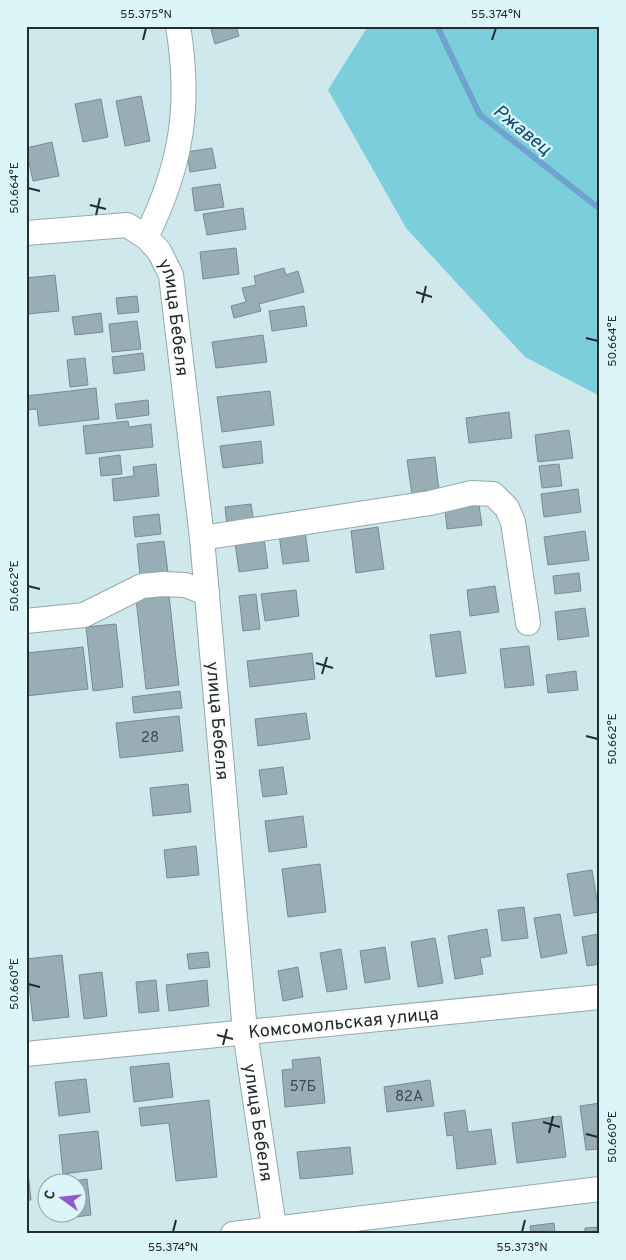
<svg xmlns="http://www.w3.org/2000/svg" width="626" height="1260" font-family="Overpass,sans-serif">
	<rect width="100%" height="100%" fill="#cfe8ec"/>
	<path fill="#7acfdb" d="M368,26H600V396L525,357L406,228L328,90Z"/>
	<g fill="none" stroke-linecap="round" stroke-linejoin="round">
		<path stroke="#6fa2cf" stroke-width="6" d="M437,26L480,115L600,209"/>
	</g>
	<path fill="#98adb6" stroke="#778b94" d="M210,26H236L239,36L215,44Z
		M141,96L150,141L125,146L116,101Z
		M101,99L108,137L83,142L75,104Z
		M52,142L59,176L33,181L26,148Z
		M212,148L216,168L190,172L187,152Z
		M220,184L224,207L195,211L192,188Z
		M243,208L246,229L207,235L203,214Z
		M236,248L239,274L203,279L200,252Z
		M284,268L286,275L298,271L304,292L259,304L261,311L234,318L231,306L246,302L242,288L256,285L254,276Z
		M55,275L59,311L27,314L26,278Z
		M137,296L139,312L118,314L116,298Z
		M304,306L307,326L272,331L269,311Z
		M101,313L103,332L75,335L72,317Z
		M137,321L141,349L112,352L109,324Z
		M263,335L267,362L216,368L212,342Z
		M143,353L145,370L114,374L112,357Z
		M85,358L88,385L70,387L67,360Z
		M96,388L99,419L39,426L37,409L27,410L26,396Z
		M270,391L274,425L222,432L217,397Z
		M148,400L149,415L117,419L115,404Z
		M509,412L512,438L469,443L466,418Z
		M128,421L129,427L151,424L153,447L86,454L83,426Z
		M569,430L573,458L538,462L535,435Z
		M261,441L263,463L223,468L220,446Z
		M120,455L122,474L101,476L99,458Z
		M435,457L439,491L412,495L407,460Z
		M156,464L159,496L114,501L112,479L134,476L133,467Z
		M559,464L562,486L542,488L539,466Z
		M578,489L581,512L544,517L541,494Z
		M251,504L254,522L227,526L225,507Z
		M479,505L482,525L447,529L445,509Z
		M159,514L161,534L135,537L133,517Z
		M378,527L384,569L356,573L351,531Z
		M305,531L309,561L283,564L279,534Z
		M585,531L589,560L548,565L544,537Z
		M264,539L268,568L239,572L235,543Z
		M164,541L168,573L140,576L137,544Z
		M579,573L581,591L555,594L553,576Z
		M495,586L499,612L470,616L467,590Z
		M296,590L299,616L265,621L261,594Z
		M256,594L260,629L243,631L239,596Z
		M169,595L179,685L146,689L136,599Z
		M585,608L589,636L558,640L555,612Z
		M116,624L123,687L93,691L86,627Z
		M460,631L466,673L436,677L430,635Z
		M529,646L534,685L505,688L500,649Z
		M83,647L88,689L26,696V653Z
		M312,653L315,679L250,687L247,661Z
		M576,671L578,690L548,693L546,675Z
		M180,691L182,708L134,713L132,697Z
		M306,713L310,739L258,746L255,719Z
		M179,716L183,751L120,758L116,723Z
		M283,767L287,794L263,797L259,770Z
		M188,784L191,812L153,816L150,788Z
		M303,816L307,847L269,852L265,821Z
		M196,846L199,875L167,878L164,850Z
		M320,864L326,912L288,917L282,869Z
		M592,870L599,912L574,916L567,874Z
		M524,907L528,938L502,941L498,910Z
		M560,914L567,953L541,958L534,918Z
		M487,929L491,956L480,958L483,974L455,979L448,936Z
		M599,934L600,964L587,966L582,937Z
		M435,938L443,983L418,987L411,942Z
		M385,947L390,979L365,983L360,951Z
		M341,949L347,989L327,992L320,953Z
		M208,952L210,967L189,969L187,954Z
		M62,955L69,1017L33,1021L26,959Z
		M298,967L303,997L283,1001L278,971Z
		M102,972L107,1016L84,1019L79,975Z
		M156,980L159,1011L139,1013L136,982Z
		M207,980L209,1006L169,1011L166,985Z
		M320,1057L325,1103L285,1107L282,1070L293,1069L292,1060Z
		M169,1063L173,1097L134,1102L130,1067Z
		M86,1079L90,1112L59,1116L55,1082Z
		M430,1080L434,1106L387,1112L384,1087Z
		M209,1100L217,1177L176,1181L169,1123L141,1126L139,1108Z
		M600,1103V1149L586,1150L580,1106Z
		M465,1110L468,1132L491,1129L496,1164L457,1169L453,1135L447,1136L444,1113Z
		M561,1116L566,1157L517,1163L512,1123Z
		M98,1131L102,1169L63,1174L59,1135Z
		M350,1147L353,1174L300,1179L297,1152Z
		M26,1155L31,1200H26Z
		M87,1179L91,1215L69,1218V1212H78V1182H65Z
		M554,1223L555,1234H531L530,1226Z
		M600,1227V1234H585V1228Z"/>
	<g fill="none" stroke-linecap="round" stroke-linejoin="round">
		<defs>
			<g id="minor">
				<path id="s1" d="M26,233L127,225L146,237L159,251L171,275L202,538L245,1032L275,1234"/>
				<path d="M146,237C182,165 191,105 178,26"/>
				<path d="M202,538L430,503L472,493L493,494L507,508L513,522L528,623"/>
				<path d="M26,621L84,615L142,586L163,584L185,585L207,593"/>
				<path id="s2" d="M26,1054L600,997"/>
				<path d="M233,1234L600,1189"/>
			</g>
		</defs>
		<use href="#minor" stroke="#92a9ad" stroke-width="26"/>
		<use href="#minor" stroke="#fff" stroke-width="24"/>
	</g>
	<path fill="none" stroke="#232d2e" stroke-width="2" d="M143,40L146,28M492,40L496,28M28,188L40,191M90,205L106,209M96,215L100,198M416,292L432,297M422,303L426,286M586,338L598,341M28,586L40,589M316,663L333,668M322,674L327,657M586,736L598,739M28,984L40,987M217,1035L233,1039M223,1045L227,1029M543,1122L560,1127M549,1133L553,1116M586,1134L598,1137M173,1232L176,1220M522,1232L525,1220"/>
	<g text-anchor="middle" stroke-width="4.5" stroke-linejoin="round" paint-order="stroke">
		<g font-size="15" fill="#404d50">
			<text x="150" y="742">28</text>
			<text x="303" y="1091">57Б</text>
			<text x="409" y="1101">82А</text>
		</g>
		<g font-size="18" fill="#232d2e" stroke="#dcf5f9">
			<text dy="6" stroke="none"><textPath href="#s1" startOffset="212">улица Бебеля</textPath></text>
			<text dy="6" stroke="none"><textPath href="#s1" startOffset="618">улица Бебеля</textPath></text>
			<text dy="6" stroke="none"><textPath href="#s2" startOffset="319">Комсомольская улица</textPath></text>
			<text dy="6" stroke="none"><textPath href="#s1" startOffset="1022">улица Бебеля</textPath></text>
		</g>
		<g font-size="19" font-style="italic" fill="#0e4a75" stroke="#dcf5f9">
			<text transform="translate(523 129) rotate(39)" y="7">Ржавец</text>
		</g>
	</g>
	<rect width="626" height="1260" fill="none" stroke="#dcf5f9" stroke-width="55"/>
	<g transform="translate(62 1198) rotate(285)"><circle r="24" fill="#dcf5f9" stroke="#92a5a8"/>
	<path d="M0-4L9 19L0 12L-9 19Z" fill="#9158cf"/>
	<text y="-8" font-size="14" font-weight="bold" text-anchor="middle" fill="#232d2e">С</text>
	</g>
	<rect x="28" y="28" width="570" height="1204" fill="none" stroke="#232d2e" stroke-width="2"/>
	<g font-size="12" text-anchor="middle" fill="#232d2e">
		<text x="146" y="18">55.375°N</text>
		<text x="496" y="18">55.374°N</text>
		<text transform="translate(14 188) rotate(-90)" y="4">50.664°E</text>
		<text transform="translate(612 341) rotate(-90)" y="4">50.664°E</text>
		<text transform="translate(14 586) rotate(-90)" y="4">50.662°E</text>
		<text transform="translate(612 739) rotate(-90)" y="4">50.662°E</text>
		<text transform="translate(14 984) rotate(-90)" y="4">50.660°E</text>
		<text transform="translate(612 1137) rotate(-90)" y="4">50.660°E</text>
		<text x="173" y="1251">55.374°N</text>
		<text x="522" y="1251">55.373°N</text>
	</g>
</svg>
